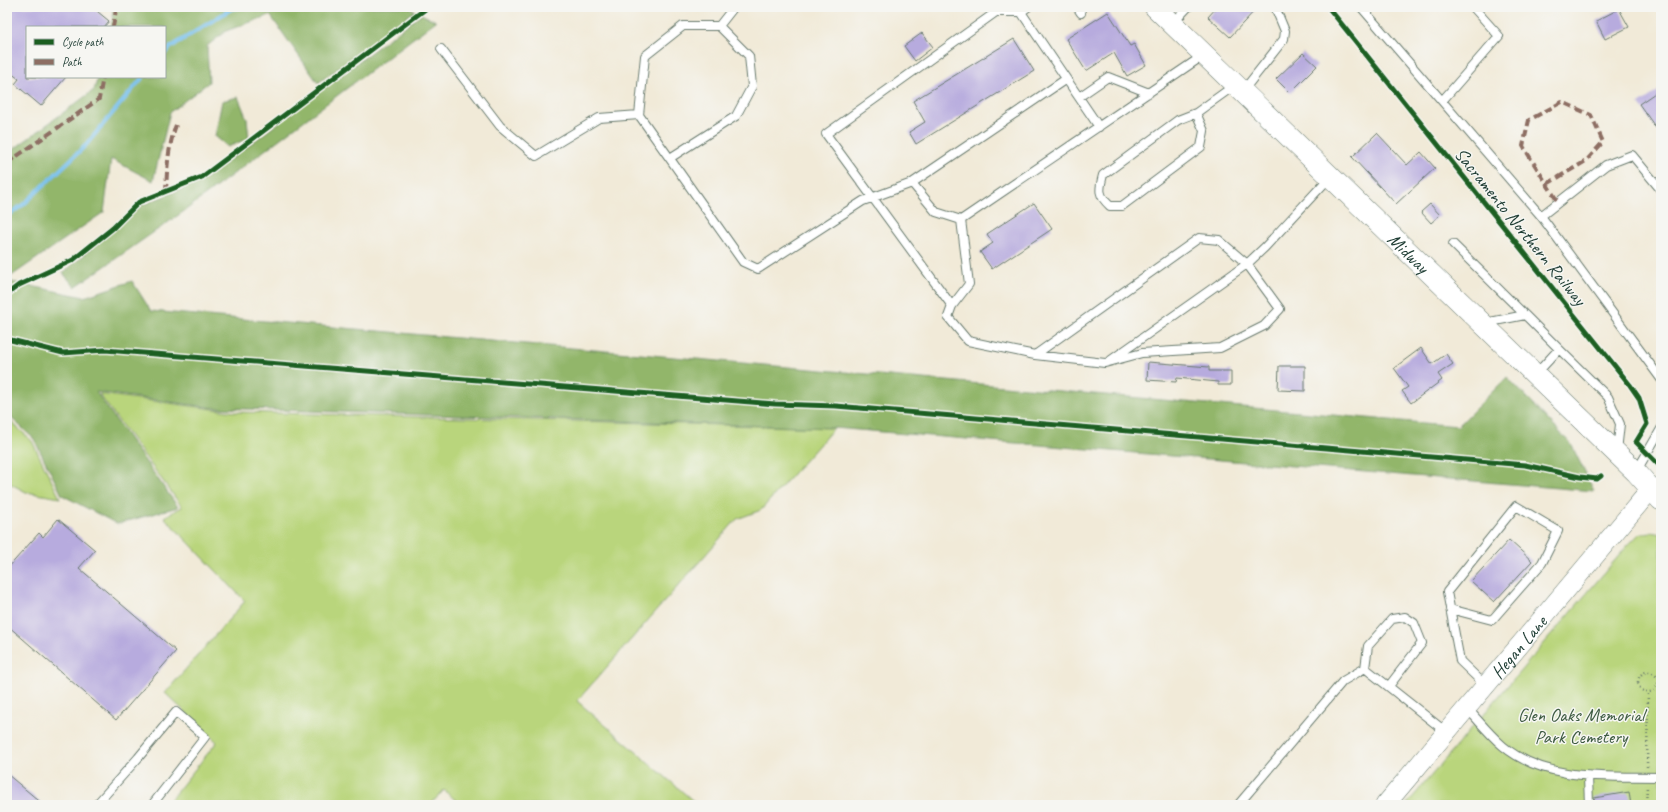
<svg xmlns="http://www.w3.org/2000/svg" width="1668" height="812" font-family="Caveat,sans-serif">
	<rect width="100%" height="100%" fill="#f6f6f2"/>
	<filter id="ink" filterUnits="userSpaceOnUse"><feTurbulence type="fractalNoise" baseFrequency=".025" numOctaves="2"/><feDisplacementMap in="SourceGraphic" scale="8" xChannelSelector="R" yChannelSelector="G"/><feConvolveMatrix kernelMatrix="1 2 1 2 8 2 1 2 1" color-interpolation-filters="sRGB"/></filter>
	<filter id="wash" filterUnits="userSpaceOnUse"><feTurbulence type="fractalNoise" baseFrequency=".012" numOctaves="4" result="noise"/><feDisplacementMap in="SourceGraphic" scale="16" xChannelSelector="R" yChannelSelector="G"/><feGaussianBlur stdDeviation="0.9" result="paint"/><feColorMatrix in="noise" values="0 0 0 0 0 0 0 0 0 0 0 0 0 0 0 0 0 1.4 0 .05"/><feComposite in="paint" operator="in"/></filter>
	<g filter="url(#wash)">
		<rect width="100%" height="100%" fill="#f1ead8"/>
		<path fill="#b9d57b" stroke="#6c8958" d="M99,394L236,412L834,428L761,510L737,519L577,701L698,805H461L444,790L430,805H166L217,742L165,693L245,601L164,517L182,507Z
			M7,418L32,441L60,498L26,492L7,482Z
			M1651,532L1661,534V805H1406L1628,545L1639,534Z"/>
		<path fill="#92b66b" stroke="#587a50" d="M112,7H409L415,11L318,83L270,15L226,31L207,46L209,82L170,112L153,181L111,159L104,212L7,279V154L94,90L98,77H165V27H111L113,17Z
			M421,14L436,21L183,212L75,287L63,273L142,205L202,181Z
			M238,97L247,119L249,138L228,147L215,136L222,101Z
			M7,281L84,297L132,281L151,311L1458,426L1507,377L1571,444L1594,491L834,428L215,408L96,392L178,507L117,524L62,495L34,439L7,414Z"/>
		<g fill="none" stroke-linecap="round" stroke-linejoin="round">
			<path stroke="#76c0ef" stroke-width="4" d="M165,53L171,47L231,9L240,7
				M7,216L24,204L85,146L143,77"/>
		</g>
		<g id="blocks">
			<path fill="#b7abde" d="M7,7H92L109,21L104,27H27V77H66L41,106L15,84L19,79L7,70Z
				M1217,7H1258L1230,37L1208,17Z
				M1619,9L1629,27L1605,39L1596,21Z
				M1108,12L1130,46L1134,44L1146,65L1127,76L1114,53L1086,71L1066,39Z
				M922,33L933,47L915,61L904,46Z
				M1014,39L1034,71L916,144L909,132L925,122L913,101Z
				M1303,53L1317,66L1290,93L1276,79Z
				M1661,89V135L1639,104Z
				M1377,133L1407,165L1421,152L1435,168L1396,204L1352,157Z
				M1034,203L1052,229L992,269L980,252L993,243L987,234Z
				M1430,204L1440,215L1431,223L1421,212Z
				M1421,348L1432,364L1446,354L1453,364L1438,374L1442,380L1411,403L1402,391L1408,387L1394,368Z
				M1148,362L1209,367V371H1231V385H1218V382L1177,378L1176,382L1147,380Z
				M1279,366H1305V391L1278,390Z
				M58,519L95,550L79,568L176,651L116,720L7,625V569L39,533L43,537Z
				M1509,540L1532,561L1494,602L1471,581Z
				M7,774L44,805H7Z
				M1629,792L1631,805H1594V798Z"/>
		</g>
	</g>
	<g filter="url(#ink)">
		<use href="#blocks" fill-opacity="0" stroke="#687a6d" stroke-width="1"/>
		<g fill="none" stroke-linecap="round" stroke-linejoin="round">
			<defs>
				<path id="service" d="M1077,7L1081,13
					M1361,7L1541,216
					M1021,12L1099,127
					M1173,23L1188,7
					M719,26L734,7
					M441,49L500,126L536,156L599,118L639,115
					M1243,91L1284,39L1285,31L1275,7
					M1079,97L1108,77L1149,93
					M1442,101L1499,36L1473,7
					M1196,113L1204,131L1201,147L1122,206H1110C1098,195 1099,190 1103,175L1178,120L1196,113L1235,85
					M670,158L736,116L752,86L749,56L719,26H683L645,56L639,115L743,262L758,269L863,201L912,183L1066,79
					M912,183L936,212L961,220
					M1661,190L1632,155L1606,165L1541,216L1661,379
					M961,220L969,284L952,306L948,317L968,341L1035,355L1199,238L1219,240L1247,264L1280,309L1264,326L1220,348L1142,353L1105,363L1035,355
					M961,220L1204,55
					M1453,244L1525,315
					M952,306L826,134L996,12H1021L1028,7
					M1485,323L1525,315L1559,349
					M1111,360L1247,264L1265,247L1330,177
					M1536,374L1559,349L1608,397L1620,424L1617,451
					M1636,472L1661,429
					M1450,609L1492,620L1542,563L1558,531L1516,506L1447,592L1460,661L1486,686
					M1365,668L1368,646L1392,619L1405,617L1414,623L1422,643L1389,686
					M1467,708C1478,720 1490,735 1503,746C1546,782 1608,776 1661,777
					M1588,776L1589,805
					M96,805L138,758L176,712L205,737L152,805
					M1238,805L1343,681L1365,668L1446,732"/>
				<g id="tertiary">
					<path id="s1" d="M1385,805L1652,488"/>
				</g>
				<g id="secondary">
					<path id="s2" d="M1155,7L1636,472L1661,500"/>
				</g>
			</defs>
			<use href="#service" stroke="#687a6d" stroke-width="10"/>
			<use href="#tertiary" stroke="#687a6d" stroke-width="20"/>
			<use href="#secondary" stroke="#687a6d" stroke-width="22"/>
			<path stroke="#687a6d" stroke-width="2.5" stroke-dasharray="1 3" stroke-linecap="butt" d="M1638 682a10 10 0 1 1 20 0a10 10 0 1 1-20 0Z
				M1647,767L1648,691
				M1646,805L1647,786"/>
			<use href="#service" stroke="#fff" stroke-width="8"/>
			<use href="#tertiary" stroke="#fff" stroke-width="19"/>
			<use href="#secondary" stroke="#fff" stroke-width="21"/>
			<path stroke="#8d6e63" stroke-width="4" stroke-dasharray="8 4" stroke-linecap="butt" d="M113,27L116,10L122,7
				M7,163L99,99L103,77
				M1547,184L1586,161L1603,142L1591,115L1562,102L1529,120L1523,146L1558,202
				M166,192C167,168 168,147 176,125"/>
			<defs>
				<path id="cycleway" d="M1328,7L1630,385L1639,398L1647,424L1636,442L1661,467
					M7,294L19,285L73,260L113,228L139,202L202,177L428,7
					M7,339L63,353L105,350L775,404L836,406L1525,465L1580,477L1597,479L1601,476"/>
			</defs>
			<use href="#cycleway" stroke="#f6f6f2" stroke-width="8"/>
			<use href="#cycleway" stroke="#1b5e20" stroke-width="5"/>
		</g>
	</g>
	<g text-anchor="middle" stroke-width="3" stroke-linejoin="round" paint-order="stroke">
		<g font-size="19" fill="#1f3d34" stroke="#f6f6f2">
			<text transform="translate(1521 226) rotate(51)" y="7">Sacramento Northern Railway</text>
			<text dy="7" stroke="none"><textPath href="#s2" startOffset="353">Midway</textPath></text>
			<text dy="7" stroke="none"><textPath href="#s1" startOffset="207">Hegan Lane</textPath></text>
		</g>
		<g font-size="19" fill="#3e5b42" stroke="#f6f6f2">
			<text x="1581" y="721">Glen Oaks Memorial<tspan x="1581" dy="22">Park Cemetery</tspan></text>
		</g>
	</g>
	<rect width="1668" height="812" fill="none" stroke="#f6f6f2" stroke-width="24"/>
	<rect x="26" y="26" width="140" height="52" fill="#f6f6f2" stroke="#a0aca6"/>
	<rect x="34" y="39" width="20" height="6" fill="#1b5e20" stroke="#a0aca6"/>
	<text x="62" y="46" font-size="12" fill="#1f3d34">Cycle path</text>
	<rect x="34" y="59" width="20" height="6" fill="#8d6e63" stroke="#a0aca6"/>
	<text x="62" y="66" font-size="12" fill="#1f3d34">Path</text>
</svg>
